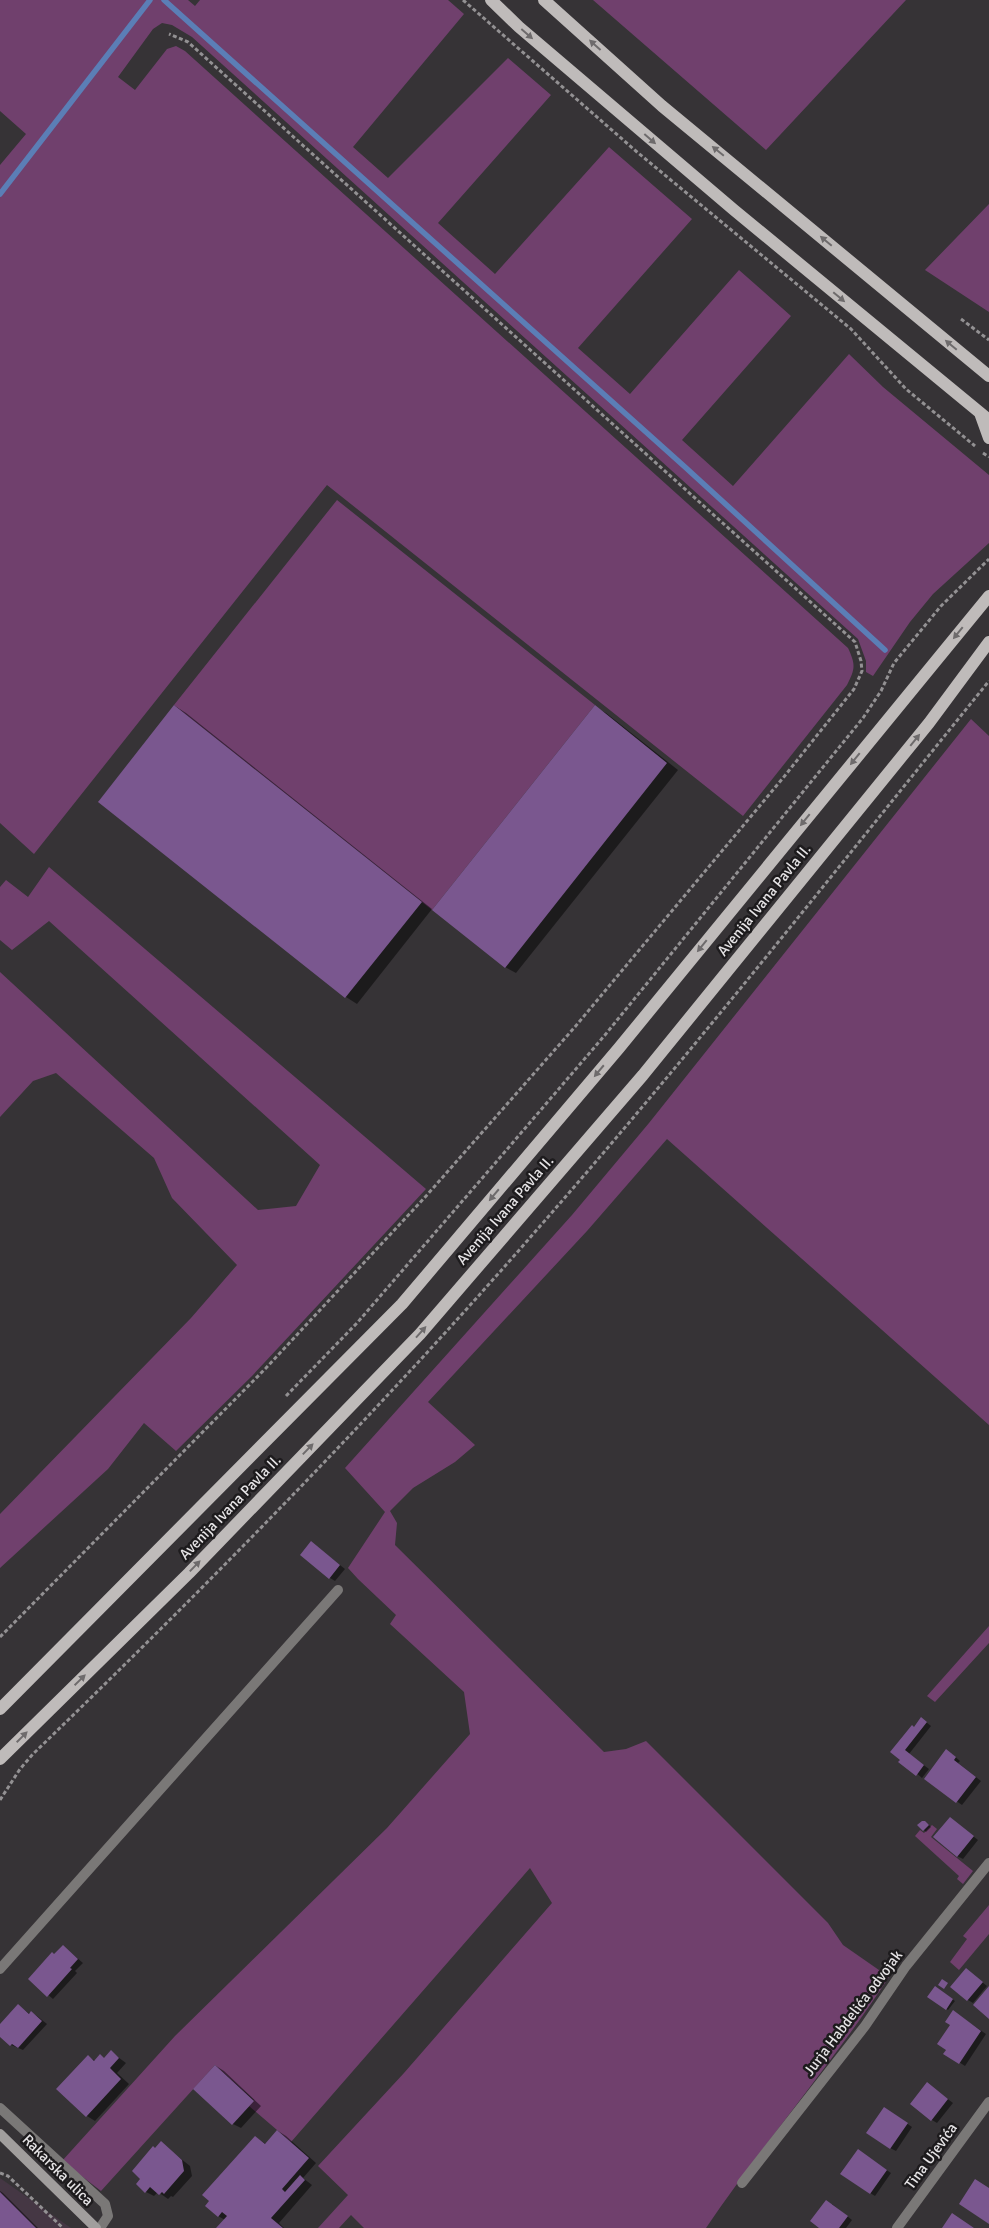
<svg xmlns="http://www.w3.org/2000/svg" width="989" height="2228" font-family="Signika,sans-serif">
	<rect width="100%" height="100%" fill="#363336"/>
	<path fill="#453744" d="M0,2178L71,2228H0Z"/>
	<path fill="#70406d" d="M0,0H188L195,6L200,0H448L464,14L353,147L388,178L508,58L551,95L438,223L495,274L609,147L692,219L578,348L630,394L739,270L791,316L682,440L733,486L849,354L883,387L989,475V543L933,594L910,622L873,676L866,672V661L858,639L192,37L172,25L162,23L153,29L118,77L135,90L167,49L176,46L185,51L848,648C856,665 855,669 847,685L743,816L327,485L34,854L0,823V165L26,134L0,111Z
		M593,0H906L766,150Z
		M989,204V312L925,270Z
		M337,500L595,705L432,910L174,705Z
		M971,719L989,736V1425L667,1139L587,1231L428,1402L475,1445L455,1462L413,1488L390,1511L397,1523L395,1545L604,1752L626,1749L646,1741L828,1923L843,1945L889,1977C832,2064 764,2142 706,2228H364L351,2215L339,2228H318L348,2195L318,2166L404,2073L552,1903L530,1868L291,2142L249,2106L254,2100L215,2065L101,2191L62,2161L175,2036L387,1828L470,1734L464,1692L390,1624L396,1615L358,1579L348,1568L385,1512L345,1468L572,1215L649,1123Z
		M49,867L426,1189L252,1376L176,1451L144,1423L108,1469L0,1568V1514L191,1318L237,1265L172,1198L154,1158L56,1073L33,1081L0,1117V972L258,1210L296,1206L320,1165L49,921L12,950L0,940V887L6,880L28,897Z
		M989,1626V1643L935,1702L927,1696Z
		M932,1825L937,1829L931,1837L973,1871L963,1884L957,1879L959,1876L915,1836L920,1830L924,1833Z
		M989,1905V1934L959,1970L950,1962L967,1939L963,1936Z"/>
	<path fill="#0007" d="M175,706L186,713L432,909L357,1004L346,997L99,801Z
		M595,707L606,713L678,770L516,973L505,967Z
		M316,1546L345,1569L335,1581L330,1578Z
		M926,1722L931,1726L909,1754L929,1769L922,1778L892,1752L914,1728Z
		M952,1754L960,1761L958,1763L981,1781L962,1805L925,1779Z
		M950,1818L978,1840L963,1859L957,1856Z
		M928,1824L931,1827L926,1832L920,1826Z
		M63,1946L83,1963L75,1971L77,1973L53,1999L29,1979Z
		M966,1969L987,1986L973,2003L968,2000Z
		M936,1987L955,2001L948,2010L929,1996Z
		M18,2005L30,2014L32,2013L37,2016L47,2024L23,2050L11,2045L0,2036V2026Z
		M958,2015L986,2034L965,2066L945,2053Z
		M111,2052L126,2063L117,2073L129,2084L95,2121L87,2116L58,2089L88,2057L96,2061L105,2058Z
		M216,2066L224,2071L261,2106L241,2128L233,2124Z
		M932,2087L953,2103L937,2123L932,2120Z
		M889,2111L912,2127L896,2151L890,2148Z
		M278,2131L286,2136L316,2163L303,2178L312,2185L279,2223L284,2228H218L225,2220L218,2216L255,2137L266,2144Z
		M161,2143L190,2166L192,2176L173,2197L171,2196L168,2199L158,2192L154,2196L146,2192L156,2149Z
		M863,2154L891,2173L875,2196L870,2193Z
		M0,2191L3,2193L38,2228H0Z
		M832,2204L852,2220L846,2228H821Z"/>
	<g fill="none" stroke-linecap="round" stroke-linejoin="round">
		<path stroke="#5b7eb6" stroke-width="5.5" d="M164,0L685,467L885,650
			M0,194L150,0"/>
	</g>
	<path fill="#7a578f" d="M174,705L422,902L345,998L98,802Z
		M595,705L667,763L505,968L432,910Z
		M311,1541L340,1565L329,1579L300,1555Z
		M921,1717L927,1722L905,1750L924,1765L916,1776L898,1762L900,1760L890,1752L912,1725L914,1727Z
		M946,1749L956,1757L954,1760L976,1777L956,1803L924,1779Z
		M950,1817L974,1836L957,1857L933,1837Z
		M922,1821H925L929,1825L923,1831L917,1825Z
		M63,1945L78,1959L70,1968L72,1969L47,1997L28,1979L52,1952L54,1954Z
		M966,1968L983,1982L967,2001L950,1987Z
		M942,1979L948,1983L944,1989L938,1985Z
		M935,1986L953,1999L946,2010L927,1997Z
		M989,1986V2019L973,2005Z
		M18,2004L29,2014L31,2011L42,2021L18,2048L12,2044L10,2046L0,2037V2024Z
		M953,2010L981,2031L959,2064L943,2054L946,2050L937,2044L950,2025L945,2022Z
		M111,2050L119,2058L110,2068L121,2079L86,2117L56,2089L88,2055L94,2061L100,2054L104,2058Z
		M215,2065L254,2101L232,2125L193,2089Z
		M927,2082L948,2099L931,2121L910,2104Z
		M884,2107L908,2123L890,2149L866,2133Z
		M277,2130L309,2158L282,2189L285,2192L300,2175L305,2180L271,2218L283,2228H216L227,2216L222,2212L218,2217L205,2206L209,2201L202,2195L255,2136L265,2144Z
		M161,2141L182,2160L184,2171L164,2194L162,2192L159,2195L150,2187L145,2193L136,2184L140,2179L132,2171L153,2146L155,2148Z
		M858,2149L887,2170L870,2194L840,2174Z
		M975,2179L989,2188V2224L959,2204Z
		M0,2192L36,2228H0Z
		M826,2200L848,2216L839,2228H819L810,2221Z
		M952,2213L974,2228H942Z"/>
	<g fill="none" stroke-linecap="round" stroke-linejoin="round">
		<path stroke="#939193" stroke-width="3" stroke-dasharray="4 2.5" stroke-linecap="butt" d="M463,0L637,152L851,329L906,389L975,446
			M961,319L989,340
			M983,453L989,457
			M286,1396L357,1323L497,1161L605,1035L863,718L881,691L894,663L941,606L989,559
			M0,1637L266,1368L427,1195L574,1028L783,778L854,689L862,671L861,661L855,642L188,42L169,34
			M0,1800L20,1769L33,1754C211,1582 386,1404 548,1217C700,1043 843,861 989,681
			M0,2173L8,2176L63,2228"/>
		<path stroke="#7a7877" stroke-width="10" d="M0,1969L338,1590
			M0,2108L105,2204L108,2216L100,2228"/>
		<path stroke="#7a7877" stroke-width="10" d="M742,2183L865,2026L906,1966L989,1863
			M897,2228L989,2102"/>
		<path stroke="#a19e9d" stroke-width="10" d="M0,2134L96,2228"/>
		<path stroke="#bfbbba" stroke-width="12" d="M491,0L519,27L734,210L989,420
			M544,0L662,106L989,376
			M980,413L989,438
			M0,1709L402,1304L619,1048L989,596
			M0,1759L189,1573L420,1334L643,1075L929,723L989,642"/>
	</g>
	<defs><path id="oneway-solid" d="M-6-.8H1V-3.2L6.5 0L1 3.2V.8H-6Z" transform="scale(1.25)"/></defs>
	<g fill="#6e6b6c">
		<use href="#oneway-solid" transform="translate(527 34) rotate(41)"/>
		<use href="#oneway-solid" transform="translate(595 45) rotate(-138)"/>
		<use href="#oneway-solid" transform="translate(650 139) rotate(41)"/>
		<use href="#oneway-solid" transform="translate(718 151) rotate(-141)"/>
		<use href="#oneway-solid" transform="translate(826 241) rotate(-140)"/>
		<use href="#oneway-solid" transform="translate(839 297) rotate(40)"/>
		<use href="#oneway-solid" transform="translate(951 345) rotate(-140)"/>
		<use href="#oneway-solid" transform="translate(958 633) rotate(129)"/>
		<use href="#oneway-solid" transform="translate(915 740) rotate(-51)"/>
		<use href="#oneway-solid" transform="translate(855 759) rotate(129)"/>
		<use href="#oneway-solid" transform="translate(805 820) rotate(129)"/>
		<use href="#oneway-solid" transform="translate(702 946) rotate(129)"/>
		<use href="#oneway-solid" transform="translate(599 1071) rotate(130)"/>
		<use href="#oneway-solid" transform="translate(494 1195) rotate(130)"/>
		<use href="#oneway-solid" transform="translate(421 1332) rotate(-48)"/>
		<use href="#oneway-solid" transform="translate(308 1449) rotate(-46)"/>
		<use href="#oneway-solid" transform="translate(195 1566) rotate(-46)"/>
		<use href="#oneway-solid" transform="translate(80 1680) rotate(-44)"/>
		<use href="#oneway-solid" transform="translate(22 1737) rotate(-45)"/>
	</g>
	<g text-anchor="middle" stroke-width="5" stroke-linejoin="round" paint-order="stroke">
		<g font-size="15" fill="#e6e4e6" stroke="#1d1b1d">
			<text transform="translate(764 900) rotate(-51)" y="5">Avenija Ivana Pavla II.</text>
			<text transform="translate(505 1210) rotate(-49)" y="5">Avenija Ivana Pavla II.</text>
			<text transform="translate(230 1507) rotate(-46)" y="5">Avenija Ivana Pavla II.</text>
			<text transform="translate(853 2013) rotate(-53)" y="5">Jurja Habdelića odvojak</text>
			<text transform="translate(931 2156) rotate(-54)" y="5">Tina Ujevića</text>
			<text transform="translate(58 2170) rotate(45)" y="5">Rakarska ulica</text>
		</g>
	</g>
</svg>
